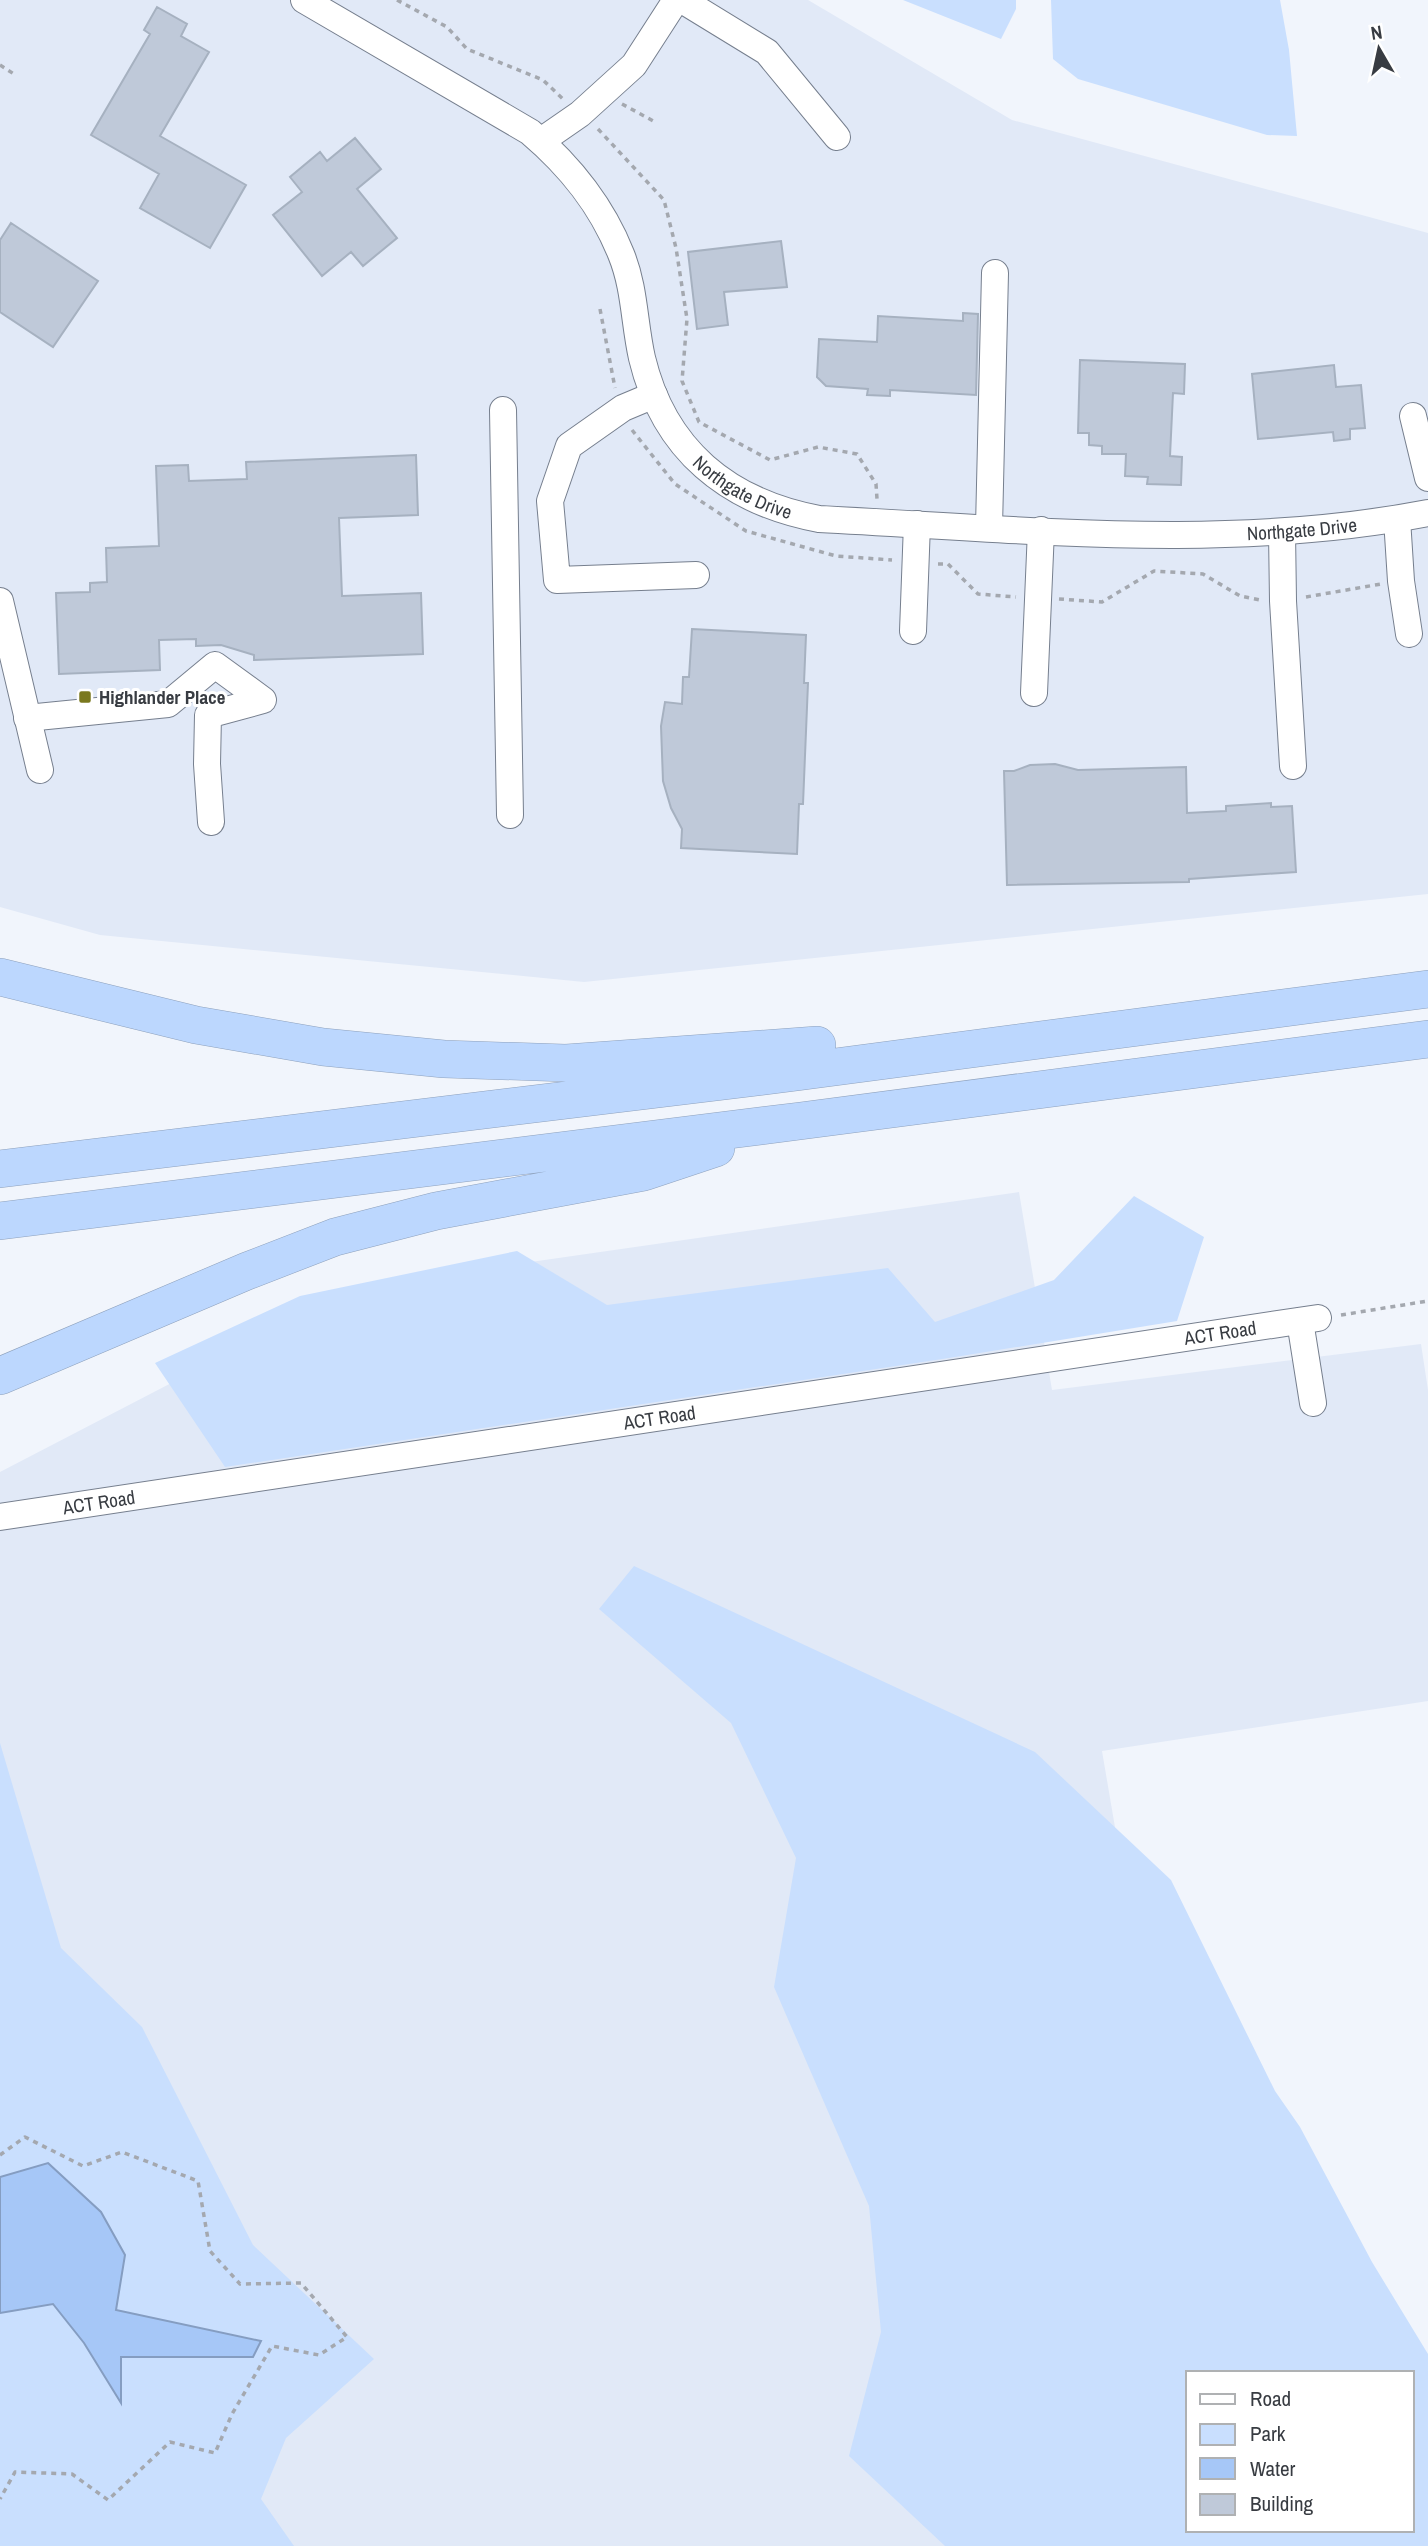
<svg xmlns="http://www.w3.org/2000/svg" width="1428" height="2546" font-family="'Archivo Narrow',sans-serif">
	<rect width="100%" height="100%" fill="#f1f5fc"/>
	<path fill="#e1e9f7" d="M0,0H808L1012,120L1428,233V894L584,982L100,935L0,907Z
		M1019,1192L1052,1390L1421,1344L1428,1390V1701L1102,1751L1208,2373H1188V2530L1237,2546H0V1472L356,1287Z"/>
	<path fill="#c9dffe" fill-rule="evenodd" d="M903,0H1016V9L1001,39Z
		M1051,0H1280L1289,50L1297,136L1267,135L1078,79L1053,59Z
		M1134,1196L1204,1237L1177,1321L949,1358L225,1467L155,1363L300,1296L517,1251L607,1305L888,1268L935,1322L1054,1280Z
		M634,1566L1035,1752L1171,1880L1275,2091L1300,2127L1372,2262L1428,2354V2546H945L849,2456L881,2332L869,2206L774,1987L796,1858L731,1723L599,1609ZM1188,2373H1412V2530H1188Z
		M0,1743L61,1948L142,2027L253,2245L374,2359L286,2438L261,2499L294,2546H0V2313L53,2304L84,2343L121,2401V2357H253L260,2340L116,2310L125,2255L48,2163L0,2177Z"/>
	<path fill="#a6c7f7" stroke="#859dc1" stroke-width="2" d="M48,2163L101,2212L125,2255L116,2310L261,2341L253,2357H121V2403L84,2343L53,2304L0,2313V2177Z"/>
	<path fill="#bfc9d9" stroke="#a6b1c0" stroke-width="2" d="M157,7L187,24L181,36L209,52L160,136L246,185L210,248L140,208L159,174L91,135L150,34L144,30Z
		M355,138L381,169L357,189L397,238L363,266L351,252L322,276L273,215L302,192L290,177L320,152L327,161Z
		M11,223L98,281L53,347L0,312V240Z
		M781,241L787,287L724,292L728,325L697,329L688,252Z
		M963,313L978,314L976,395L890,390V396L867,395L868,389L826,386L817,377L819,339L877,342L878,316L963,321Z
		M1080,360L1185,364L1184,394L1173,393L1170,456L1182,457L1181,485L1147,484L1148,477L1125,476L1126,454H1102V446L1089,445V433H1078Z
		M1334,365L1336,387L1361,385L1365,428L1350,429V439L1334,441L1333,432L1258,439L1252,374Z
		M416,455L418,515L339,518L342,596L421,593L423,654L254,660V655L221,645L196,646V639L159,640L160,670L59,674L56,593L90,592V583L107,582L106,548L159,546L156,466L188,465L189,481L247,479L246,462Z
		M692,629L806,635L804,683H808L803,804H799L797,854L681,848L682,829L671,808L663,781L661,726L665,702L682,704L683,677H689Z
		M1055,764L1078,770L1186,767L1187,813L1226,811V806L1271,803V807L1292,806L1296,872L1189,879V882L1007,885L1004,771H1014L1030,765Z"/>
	<g fill="none" stroke-linecap="round" stroke-linejoin="round">
		<defs>
			<g id="minor">
				<path id="s1" d="M304,0L530,132C570,166 601,204 621,254C635,288 634,323 642,358C664,450 728,502 819,519C1022,529 1227,552 1428,513"/>
				<path d="M682,0L767,52L837,137"/>
				<path d="M541,141L580,114L634,65L676,0"/>
				<path d="M654,395L623,408L569,446L550,501L557,580L696,575"/>
				<path d="M503,410L510,815"/>
				<path d="M1413,416L1428,478"/>
				<path d="M1397,519L1401,581L1409,634"/>
				<path d="M989,527L995,273"/>
				<path d="M1282,532L1283,601L1293,766"/>
				<path d="M0,601L40,770"/>
				<path d="M913,631L917,524"/>
				<path d="M1034,693L1041,530"/>
				<path d="M27,718L168,704L215,665L263,700L208,715L207,764L211,822"/>
				<path d="M1300,1321L1313,1403"/>
				<path id="s2" d="M0,1517L1318,1318"/>
			</g>
			<path id="highway" d="M0,977L196,1025L323,1047L444,1059L566,1063L817,1045
				M0,1169L797,1072L1428,989
				M0,1221L800,1121L1428,1039
				M0,1376L247,1271L335,1237L436,1211L644,1172L716,1148"/>
		</defs>
		<use href="#minor" stroke="#767f8e" stroke-width="28"/>
		<use href="#highway" stroke="#8ea1bc" stroke-width="38"/>
		<path stroke="#a4a8af" stroke-width="3.5" stroke-dasharray="5 5" stroke-linecap="butt" d="M397,0L447,27L467,49L543,80L563,99
			M0,65L14,74
			M622,104L657,123
			M598,129L664,200L676,248L687,319L682,381L699,422L770,460L818,447L857,454L876,484L877,499
			M600,309L615,388
			M632,430L675,484L746,531L836,556L892,560
			M938,564H948L978,594L1016,597
			M1306,597L1381,584
			M1059,599L1102,602L1154,571L1203,574L1240,596L1260,600
			M1341,1315L1428,1301
			M0,2155L25,2137L83,2166L122,2152L198,2181L210,2251L240,2284L301,2283L347,2337L319,2355L272,2346L232,2414L215,2453L170,2442L108,2500L72,2474L15,2472L0,2499"/>
		<use href="#minor" stroke="#fff" stroke-width="26"/>
		<use href="#highway" stroke="#bcd7fe" stroke-width="37"/>
	</g>
	<rect fill="#7a781e" stroke="#fff" stroke-width="2.5" x="78" y="690" width="14" height="14" rx="3.5"/>
	<g text-anchor="middle" stroke-width="6" stroke-linejoin="round" paint-order="stroke">
		<g font-size="19" fill="#383c42" stroke="#fff">
			<text dy="7" stroke="none"><textPath href="#s1" startOffset="693">Northgate Drive</textPath></text>
			<text dy="7" stroke="none"><textPath href="#s1" startOffset="1260">Northgate Drive</textPath></text>
			<text dy="7" stroke="none"><textPath href="#s2" startOffset="1234">ACT Road</textPath></text>
			<text dy="7" stroke="none"><textPath href="#s2" startOffset="667">ACT Road</textPath></text>
			<text dy="7" stroke="none"><textPath href="#s2" startOffset="100">ACT Road</textPath></text>
		</g>
		<g font-size="19" font-weight="bold" fill="#383c42" stroke="#fff" text-anchor="start">
			<text x="99" y="704">Highlander Place</text>
		</g>
	</g>
	<rect x="1186" y="2371" width="228" height="161" fill="#ffffff" stroke="#afb1b3" stroke-width="2"/>
	<rect x="1200" y="2394" width="35" height="10" fill="#ffffff" stroke="#afb1b3" stroke-width="2"/>
	<text x="1250" y="2406" font-size="21" fill="#383c42">Road</text>
	<rect x="1200" y="2424" width="35" height="21" fill="#c9dffe" stroke="#afb1b3" stroke-width="2"/>
	<text x="1250" y="2441" font-size="21" fill="#383c42">Park</text>
	<rect x="1200" y="2458" width="35" height="21" fill="#a6c7f7" stroke="#afb1b3" stroke-width="2"/>
	<text x="1250" y="2476" font-size="21" fill="#383c42">Water</text>
	<rect x="1200" y="2494" width="35" height="21" fill="#bfc9d9" stroke="#afb1b3" stroke-width="2"/>
	<text x="1250" y="2511" font-size="21" fill="#383c42">Building</text>
	<g transform="translate(1379 49) rotate(351)" stroke="#ffffff" stroke-width="5" paint-order="stroke">
	<path d="M0-5L12 26L0 18L-12 26Z" fill="#383c42"/>
	<text y="-10" font-size="19" font-weight="bold" text-anchor="middle" fill="#383c42">N</text>
	</g>
</svg>
